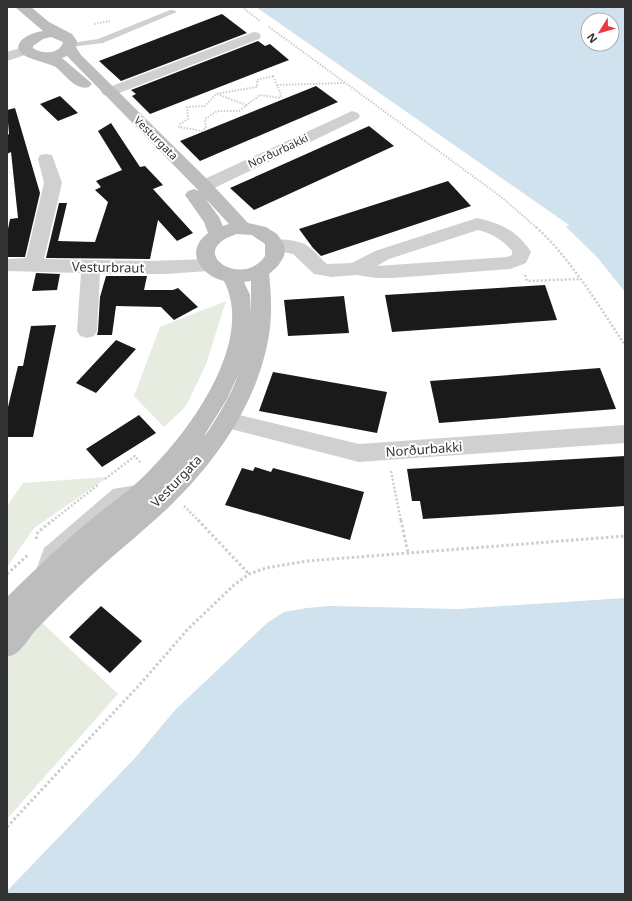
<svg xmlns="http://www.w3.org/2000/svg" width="632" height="901" font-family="'Noto Sans',sans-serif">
	<rect width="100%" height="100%" fill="#fff"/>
	<path fill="#e6ecdf" d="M226,301L206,364L186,406L164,427L134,396L160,327Z
		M108,477L34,528L7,567V506L23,483Z
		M39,620L118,694L7,819V661L11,652Z"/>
	<path fill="#cfe2ee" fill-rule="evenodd" d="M256,7H625V292L597,257L566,227L569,225ZM588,20H612V44H588Z
		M625,598V894H7V891L135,758L175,710L267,623L284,612L307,608L330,606L458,609Z"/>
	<path fill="#1a1a1a" d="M222,14L247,33L121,81L99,61Z
		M258,41L265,46L270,44L289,60L150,114L132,96L136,94L131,90Z
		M316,86L338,102L200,161L180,141Z
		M60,96L78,113L58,121L40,104Z
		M15,108L40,193L25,257H7V234L10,219L18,218L11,152L7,154V135L9,134L7,110Z
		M111,123L140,167L145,166L163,185L153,189L193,233L177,241L158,220L150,259L46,258L59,203H67L58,241L95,242L108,202L95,190L101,187L96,181L122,170L98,131Z
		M369,126L394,146L254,210L230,188Z
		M448,181L471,206L321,256L313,248L299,229Z
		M36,273L60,274L57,290L32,291Z
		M106,276H147L144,290H173L178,288L198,307L174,320L161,307L116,306L112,335H97L98,331L100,297Z
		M545,285L557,320L392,332L385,295Z
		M344,296L349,333L288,336L284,300Z
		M56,325L33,437H7V411L18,366H23L31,326Z
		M116,340L136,349L96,393L76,383Z
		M600,368L616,409L439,423L430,381Z
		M273,372L387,392L377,433L259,411Z
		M139,415L156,433L102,467L86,449Z
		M625,456V506L423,519L420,501H412L407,469Z
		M255,467L271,472L273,468L364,492L350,540L225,505L242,468L253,471Z
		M101,606L142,641L110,673L69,637Z"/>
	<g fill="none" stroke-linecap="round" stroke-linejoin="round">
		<path stroke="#cdcdcd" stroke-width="2" stroke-dasharray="1.5 1.5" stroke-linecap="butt" d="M242,7L260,21
			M94,24L110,21
			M269,27L500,196L537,228
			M273,76L281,95L280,98L260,95L239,111H217L205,119L206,128L202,131L179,127L180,124L188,119L187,107L205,106L216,94L257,87V80Z
			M277,85L344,83
			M217,94L246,105"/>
		<path stroke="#cdcdcd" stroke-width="2.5" stroke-dasharray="2 2" stroke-linecap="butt" d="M536,227C572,260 598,305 625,345
			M525,275L527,281L579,279
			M391,471L401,521
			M105,479L135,456L141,463
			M184,506L199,521
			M52,521L98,485"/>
		<path stroke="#cdcdcd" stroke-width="3" stroke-dasharray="2.5 2.5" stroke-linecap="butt" d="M198,520L249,574
			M401,520L408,553
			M36,539L38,532L53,520
			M7,574L29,554
			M7,827L142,682L188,629L234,585L249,574L266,568L307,561L625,536"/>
		<path fill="#d0d0d0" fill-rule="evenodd" d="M170,10H173L177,12L103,43L71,47L67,45L71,43L98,39Z
			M142,484L146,485L148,489L146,493L120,498L54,555L47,577L42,579L37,577L35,573L44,548L113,489Z"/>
		<path fill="#d0d0d0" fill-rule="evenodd" d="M254,32L259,33L261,36L259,39L114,95L109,97L104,95L101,92L104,89Z
			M26,46L31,47L33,50L31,53L7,61V52Z
			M352,111L358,113L360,116L358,119L210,190L204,191L198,190L195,186L198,182Z
			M46,154L52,155L62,183L44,259L150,261L208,259L215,260L217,265L215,270L208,271L165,274H100L97,331L94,336L87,338L80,336L77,331L81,273L7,271V259L26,258L44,183L38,159L40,155Z
			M477,218C500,223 518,231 531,252L526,263L510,269L393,278H376L356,275L331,277L321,275L314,274L293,254L269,249L266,245L269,241C277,238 298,240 306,245C313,249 320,258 327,264L352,263L375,251ZM478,230C491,233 503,240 512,251V255L507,257L377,266L389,259Z
			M227,412L359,444L625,425V443L359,462L219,426L216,420L219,414Z"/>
		<path fill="#bdbdbd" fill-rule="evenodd" d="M15,7H31L49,22L72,34L77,41L76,47L81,55L210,182L248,223L266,227L277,234L284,244L285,250L284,256L278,266L269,274C271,292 272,310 270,328C261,398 218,460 169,507C139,535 107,560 78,588C63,602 49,616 35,631C29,638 23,649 15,654C13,655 10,656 7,657V597C35,569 64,542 94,517C113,502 133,488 150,470C191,429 255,341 224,281C200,275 184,251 208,233L204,222L185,195L188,191L194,189L199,191L67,56L62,58L89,81L92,84L89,87C76,91 66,76 57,68C48,61 13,59 19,44C22,36 36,32 43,31ZM51,37L63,42C60,54 43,55 33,48V46L43,39ZM205,198L229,224L223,226L219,217ZM237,234L252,235L265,244V256C242,290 183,251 237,234ZM251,281V315L250,295L244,282ZM238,375C231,396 219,414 207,433L204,436L227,399Z"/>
	</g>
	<g text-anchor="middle" stroke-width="4" stroke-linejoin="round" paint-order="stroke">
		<g font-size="11" fill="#333" stroke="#fff">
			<text transform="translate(156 138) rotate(45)" y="4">Vesturgata</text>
			<text transform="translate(278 151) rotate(-25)" y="4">Norðurbakki</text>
		</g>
		<g font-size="13" fill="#333" stroke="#fff">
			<text transform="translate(108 267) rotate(1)" y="5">Vesturbraut</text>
			<text transform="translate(424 449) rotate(-4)" y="5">Norðurbakki</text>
			<text transform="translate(176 481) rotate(-46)" y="5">Vesturgata</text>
		</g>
	</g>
	<rect width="632" height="901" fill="none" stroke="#333333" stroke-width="16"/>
	<g transform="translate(600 32) rotate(233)"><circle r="19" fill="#ffffff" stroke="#adadad"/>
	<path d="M0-3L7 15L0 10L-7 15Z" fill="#e63946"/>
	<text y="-6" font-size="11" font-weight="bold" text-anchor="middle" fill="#333333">N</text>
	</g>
</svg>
